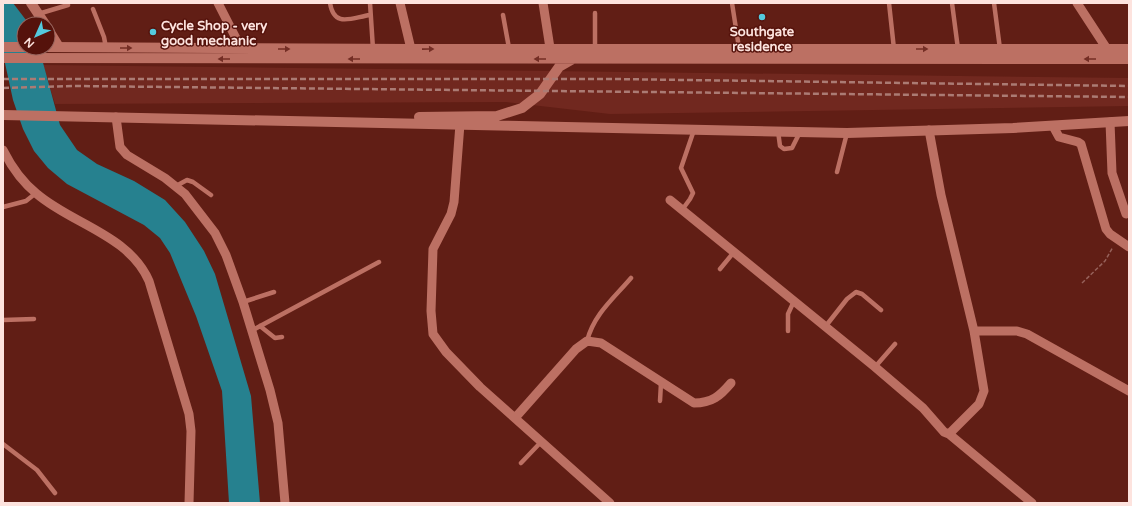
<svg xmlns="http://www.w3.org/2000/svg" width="1132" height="506" font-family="'Varela Round',sans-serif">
	<rect width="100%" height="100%" fill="#611e15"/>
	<path fill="#71281f" d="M43,65L1129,78V106L610,114L506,102L55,104Z"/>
	<path fill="#26818f" d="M3,3H13L29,24H24V48H39L60,125L77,150L97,164L134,181L165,200L185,222L204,251L215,274L251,396L260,503H229L222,391L196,316L170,253L160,238L144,225L67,184L48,168L34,151L23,129L13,100L3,54Z"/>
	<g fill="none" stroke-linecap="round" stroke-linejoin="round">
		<path stroke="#96615a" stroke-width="1.5" stroke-dasharray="4 2" stroke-linecap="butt" d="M1082,283L1105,261L1113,247"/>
		<path stroke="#bc7063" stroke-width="4.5" d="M330,3C334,28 351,18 370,15
			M370,3L373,49
			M732,3L739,48
			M889,3L894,49
			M952,3L958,49
			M994,3L1000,49
			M93,9L104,37L106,48
			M595,13V48
			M38,14L68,5
			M503,15L509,48
			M778,131L780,146L784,149L792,148L800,132
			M837,172L847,133
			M176,186L187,180L193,182L211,195
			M3,207L26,201L36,193
			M682,210L690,199L693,193L681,168L694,130
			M720,269L734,252
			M243,302L274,292
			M3,320L34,319
			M260,326L275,338L282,337
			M825,327L847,299L856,292L862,294L881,310
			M251,331L379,262
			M788,331V314L794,301
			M587,341C594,314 614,298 631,278
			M875,367L895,344
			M660,401L661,383
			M3,444L37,470L55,493
			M521,463L541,442"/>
		<path stroke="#bc7063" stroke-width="9" d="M218,3L241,48
			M400,3L411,49
			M543,3L550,48
			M1077,3L1107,49
			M116,117L120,147L127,155L165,178L185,194L215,233L226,255L243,302L270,390L278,423L285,503
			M1110,122L1112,173L1126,214
			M460,124L454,202L451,214L433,249L431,311L433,334L446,352L480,387L610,503
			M1053,126L1059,137L1078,142L1081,144L1106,229L1110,234L1129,247
			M929,130L941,195L974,331L984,391L979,404L949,434
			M3,150C11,166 22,182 37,194C72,224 129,235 149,281L189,414L191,431L189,503
			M670,200L875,367L923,408L944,432L949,434L1032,503
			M974,331H1017L1027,334L1129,391
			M515,418L576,349L587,341L601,343L694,403C712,403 720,396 731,383"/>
		<path stroke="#bc7063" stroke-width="10" d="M31,3L45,24
			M48,29L59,47
			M3,47H24
			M48,47L411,49H1129
			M3,58L1129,59
			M3,115L847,133L1013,128L1129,121
			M419,117L497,116L522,108L540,94L559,67L573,59"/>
		<path stroke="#ab7b74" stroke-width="2.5" stroke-dasharray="6 3" stroke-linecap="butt" d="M3,79H612L1129,86
			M3,88L74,86L1129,97"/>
	</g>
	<defs><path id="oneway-solid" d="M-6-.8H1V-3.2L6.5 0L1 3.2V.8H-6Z"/></defs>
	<g fill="#742e25">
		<use href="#oneway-solid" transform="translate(126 48)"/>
		<use href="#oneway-solid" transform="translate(284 49)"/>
		<use href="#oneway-solid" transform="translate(428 49) rotate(-1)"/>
		<use href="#oneway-solid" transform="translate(922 49)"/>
		<use href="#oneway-solid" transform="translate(224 59) rotate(-180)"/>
		<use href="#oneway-solid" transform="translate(354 59) rotate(-180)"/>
		<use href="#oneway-solid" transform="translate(540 59) rotate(-180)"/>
		<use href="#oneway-solid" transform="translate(1090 59) rotate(-180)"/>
	</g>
	<g fill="#54cade" stroke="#55120b" stroke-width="1.5">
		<circle cx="762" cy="17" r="4"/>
		<circle cx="153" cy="32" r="4"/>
	</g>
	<g text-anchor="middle" stroke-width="3" stroke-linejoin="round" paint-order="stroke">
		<g font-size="13" font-weight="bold" fill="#fde3de" stroke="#55120b" text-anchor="start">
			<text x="161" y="30">Cycle Shop - very<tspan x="161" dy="15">good mechanic</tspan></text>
			<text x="762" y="36" text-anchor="middle">Southgate<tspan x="762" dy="15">residence</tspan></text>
		</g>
	</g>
	<rect width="1132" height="506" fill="none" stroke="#fde3de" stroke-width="8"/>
	<g transform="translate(36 36) rotate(225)"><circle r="19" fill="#55120b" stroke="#98665f"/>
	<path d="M0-3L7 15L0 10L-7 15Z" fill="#54cade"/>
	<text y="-6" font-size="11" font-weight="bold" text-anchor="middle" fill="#fde3de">N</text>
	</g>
</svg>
